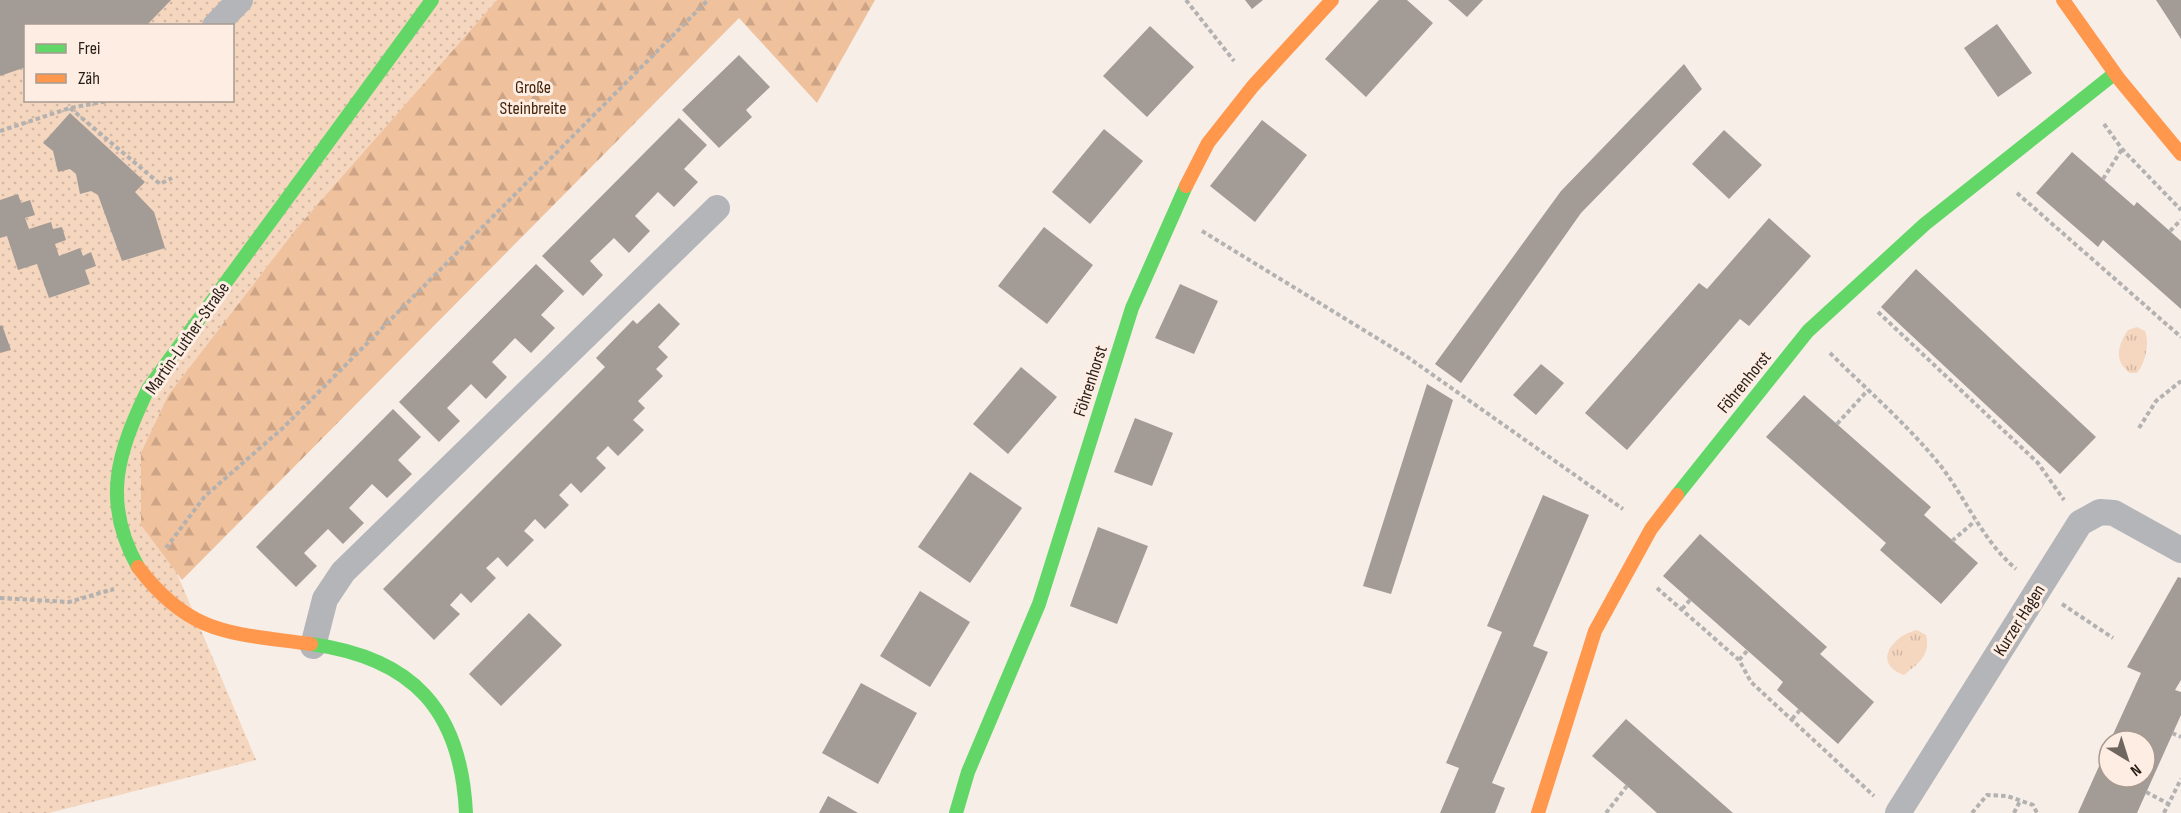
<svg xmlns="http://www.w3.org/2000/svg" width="2181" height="813" font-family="'Sofia Sans Condensed',sans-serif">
	<defs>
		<pattern id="grass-dots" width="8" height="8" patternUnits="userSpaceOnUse" patternTransform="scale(1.5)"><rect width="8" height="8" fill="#f5d6bf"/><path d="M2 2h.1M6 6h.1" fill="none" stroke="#d2b7a3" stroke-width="1.8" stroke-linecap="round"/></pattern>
		<pattern id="forest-firs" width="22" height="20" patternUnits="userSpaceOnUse" patternTransform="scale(1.5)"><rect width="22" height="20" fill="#efc19d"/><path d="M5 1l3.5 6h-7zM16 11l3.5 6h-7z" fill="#cda586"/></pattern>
		<pattern id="park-tufts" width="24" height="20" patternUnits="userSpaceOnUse" patternTransform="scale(1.5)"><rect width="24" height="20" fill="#f5d6bf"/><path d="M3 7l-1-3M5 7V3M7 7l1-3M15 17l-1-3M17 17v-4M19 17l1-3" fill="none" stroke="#d2b7a3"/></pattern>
	</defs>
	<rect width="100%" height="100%" fill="#f7eee8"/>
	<path fill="url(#grass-dots)" fill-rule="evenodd" d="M0,0H497L296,229L169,394L176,571L256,760L49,813H0ZM26,26H232V100H26Z"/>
	<path fill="url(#forest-firs)" d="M497,0H875L817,103L739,18L182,580L141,525V453L169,394L296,229Z"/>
	<path fill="url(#park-tufts)" d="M2137,327L2145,331C2150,343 2145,364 2137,373H2130C2113,361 2118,345 2128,330Z
		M1917,630L1926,635C1931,655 1918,664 1904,675C1871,664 1893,635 1917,630Z"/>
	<path fill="#a39b96" d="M0,0H171L146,26H26V67L0,76Z
		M1245,0H1263L1252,9Z
		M1379,0H1407L1433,23L1366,97L1325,59Z
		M1448,0H1483L1467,17Z
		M2156,0H2181V39L2169,20Z
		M1997,24L2032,73L1998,97L1964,48Z
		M1150,26L1194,67L1147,117L1103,76Z
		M739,55L770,87L746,110L752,117L719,148L682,110Z
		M1684,64L1702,89L1581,213L1461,383L1435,364L1561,191Z
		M70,113L145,182L135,192L154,212L165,248L122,261L98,195L91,191L80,194L76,174L70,169L58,172L53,151L43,143Z
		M679,118L707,145L684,169L698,182L674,207L658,192L635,216L650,231L629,253L614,238L590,261L603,275L583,296L542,256Z
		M1262,120L1307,155L1255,222L1210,186Z
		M1104,129L1143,161L1090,224L1052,192Z
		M1724,130L1762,165L1729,199L1692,164Z
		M2072,152L2134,206L2137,202L2181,241V309L2103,240L2098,247L2036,193Z
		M18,194L21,203L30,200L35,215L25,218L29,229L51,222L53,229L62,227L66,240L55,244L59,256L80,248L83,256L91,252L96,266L85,270L90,284L49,298L37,264L18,270L7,236L0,238V200Z
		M1769,218L1811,256L1749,326L1740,319L1627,450L1585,413L1699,283L1707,289Z
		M1044,227L1093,265L1047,324L998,286Z
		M536,264L564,291L541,315L555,328L531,353L515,338L492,362L507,377L486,399L471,384L447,408L460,421L439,442L399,402Z
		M1916,269L2096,437L2060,474L1881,307Z
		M1180,284L1218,301L1194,354L1155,338Z
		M659,303L680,324L658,347L668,357L656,369L663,376L638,401L645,408L633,420L644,430L618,456L608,446L596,458L606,468L581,493L571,483L559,495L569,505L545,529L535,519L524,531L534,540L507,567L498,557L486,568L496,578L471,603L461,593L450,605L460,614L434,640L383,589L605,367L596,358L633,320L637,324Z
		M2,325L11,350L0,353V326Z
		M1541,364L1564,383L1536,415L1513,395Z
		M1021,367L1057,397L1008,454L973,424Z
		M1427,384L1453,400L1391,594L1363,586Z
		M1804,395L1931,507L1924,515L1978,563L1941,604L1880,550L1886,543L1766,437Z
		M393,409L421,437L398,460L412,474L387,498L372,484L349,508L364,523L343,544L328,529L304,553L317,566L296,587L256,547Z
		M1135,418L1173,433L1152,486L1114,472Z
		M970,472L1022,508L970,583L918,547Z
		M1543,495L1589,515L1533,646L1548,652L1492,783L1505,788L1495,813H1440L1459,768L1446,763L1502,632L1487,626Z
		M1098,527L1148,546L1117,624L1070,606Z
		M1700,534L1827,647L1820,654L1874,702L1838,744L1777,690L1783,682L1663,576Z
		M2178,577L2181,578V680L2175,690L2181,692V715L2137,813H2078L2109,744V777H2145V741H2110L2141,673L2127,667Z
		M920,591L970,622L930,687L880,656Z
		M529,613L562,645L501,706L469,674Z
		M861,683L917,713L878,784L822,753Z
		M1626,719L1733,813H1657L1627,786L1592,756Z
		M828,796L858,813H819Z"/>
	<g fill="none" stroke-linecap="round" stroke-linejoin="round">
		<path stroke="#b4b2b1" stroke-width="4" stroke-dasharray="4.5 3" stroke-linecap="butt" d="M1186,0L1234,61
			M70,108L160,184L172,178
			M2104,124L2122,149L2181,210
			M0,131L70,108L113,100
			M2103,179L2122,149
			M2017,193L2181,337
			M1202,231L1406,356L1623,509
			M2170,231L2181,220
			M1878,312L2038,463L2064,500
			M1830,353C1867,390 1907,424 1940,465C1967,500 1982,540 2016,569
			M1837,424L1868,390
			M2139,428L2156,401L2181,381
			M1952,541L1975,521
			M166,548L205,496L284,427L708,0
			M1657,588L1739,660L1751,682L1874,796
			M0,598L69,602L114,589
			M2062,604L2113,638
			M1682,609L1690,600
			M1739,660L1747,651
			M1792,719L1800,710
			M2172,733L2181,737
			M2146,792L2169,804
			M1606,813L1627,786
			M1972,813L1987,795L2007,796L2033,805L2037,813
			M2014,813L2020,801
			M2164,813L2181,779"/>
		<path stroke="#b4b5b8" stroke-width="26" d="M215,26L240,0
			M313,646L325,599L343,572L717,208
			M1898,813L2080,523L2100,512L2114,513L2181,550"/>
		<path stroke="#63d668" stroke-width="14" d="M1677,495L1808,331L1925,224L2114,74
			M138,567C101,501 118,452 148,389L432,0
			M311,644C413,658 461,710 466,813
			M956,813L968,772L1039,604L1132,308L1186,186"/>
		<path stroke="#ff974d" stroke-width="14" d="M2063,0L2119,79L2181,154
			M1186,186L1208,143L1253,86L1332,0
			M138,567C190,636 232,633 311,644
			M1538,813L1595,631L1651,529L1677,495"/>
	</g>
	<g text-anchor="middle" stroke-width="6" stroke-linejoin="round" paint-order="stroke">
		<g font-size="18" fill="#43240a" stroke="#fdede2">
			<text x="533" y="93">Große<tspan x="533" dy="21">Steinbreite</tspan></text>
		</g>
		<g font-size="18" fill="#271d16" stroke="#fdede2">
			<text transform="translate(187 338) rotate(-55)" y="6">Martin-Luther-Straße</text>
			<text transform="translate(1090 381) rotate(-72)" y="6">Föhrenhorst</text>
			<text transform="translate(1744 382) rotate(-51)" y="6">Föhrenhorst</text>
			<text transform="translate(2019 620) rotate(-58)" y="6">Kurzer Hagen</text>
		</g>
	</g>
	<rect x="24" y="24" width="210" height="78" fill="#fdede2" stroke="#a79a90" stroke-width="1.5"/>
	<rect x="36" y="44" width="30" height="9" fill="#63d668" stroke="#a79a90" stroke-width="1.5"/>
	<text x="78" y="54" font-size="18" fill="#271d16">Frei</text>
	<rect x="36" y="74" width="30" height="9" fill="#ff974d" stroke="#a79a90" stroke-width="1.5"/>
	<text x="78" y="84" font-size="18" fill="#271d16">Zäh</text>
	<g transform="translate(2127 759) rotate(142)"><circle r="28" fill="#fdede2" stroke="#a79a90" stroke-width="1.5"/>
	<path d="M0-4.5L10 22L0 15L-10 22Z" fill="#706660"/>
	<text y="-9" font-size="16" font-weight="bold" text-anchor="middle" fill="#271d16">N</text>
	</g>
</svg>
